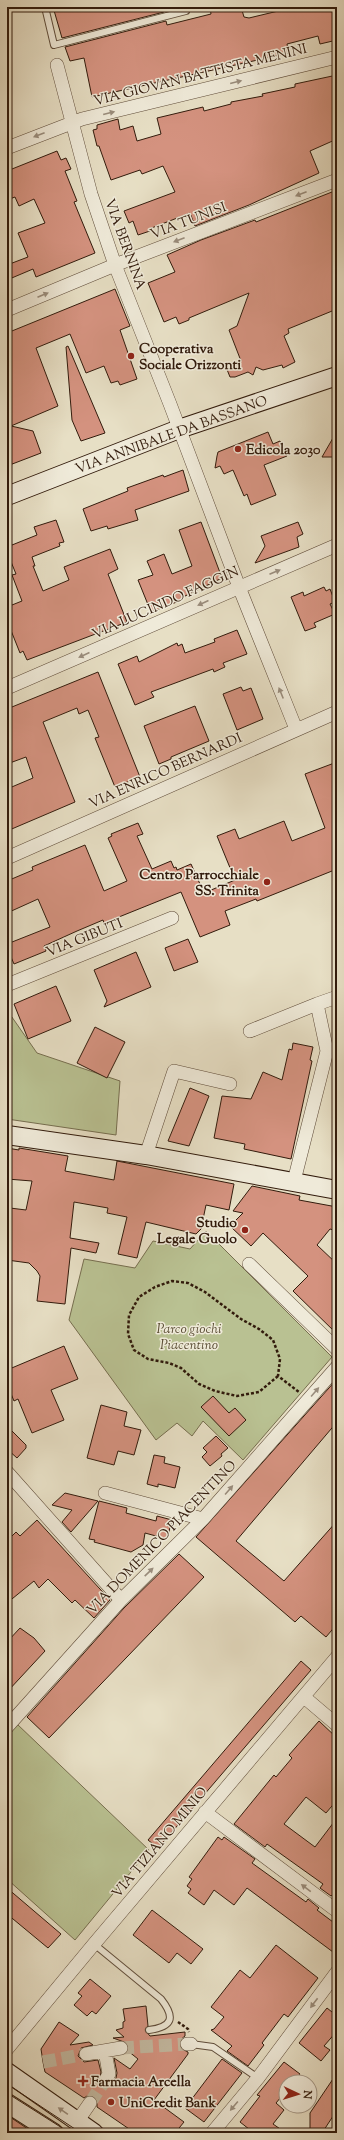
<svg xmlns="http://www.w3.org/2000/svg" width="344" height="2140" font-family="'Sorts Mill Goudy',serif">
	<rect width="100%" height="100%" fill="#e7dfc5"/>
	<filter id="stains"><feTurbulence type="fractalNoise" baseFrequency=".005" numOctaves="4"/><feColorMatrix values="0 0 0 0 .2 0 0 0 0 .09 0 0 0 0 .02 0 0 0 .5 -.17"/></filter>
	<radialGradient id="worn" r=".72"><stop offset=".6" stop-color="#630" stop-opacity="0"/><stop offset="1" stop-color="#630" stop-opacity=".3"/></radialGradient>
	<path fill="#b9c192" stroke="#766e4f" d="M7,1010L37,1053L120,1081L116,1135L7,1119Z
		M206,1231L332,1357L243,1460L203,1421L192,1436L177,1423L156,1440L69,1320L84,1259L135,1268L153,1241L190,1249Z
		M17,1724L149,1850L75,1940L7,1879V1734Z"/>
	<path fill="#d4927f" stroke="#321b0c" d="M53,7H162L164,12L62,38Z
		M210,7H241L244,17L249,18L295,7H337V40L320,44L318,36L287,44L289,53L92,97L84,58L70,61L65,47L166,21L167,25L211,14Z
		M337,75V139L310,151L319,173L249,205L195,226L190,213L149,229L150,231L138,235L133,221L129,223L124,211L175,192L163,166L142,174L140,170L111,180L99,146H97L93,130L97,129V125L118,119L120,130L133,126L137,141L161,134L157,118L203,107L204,111L231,104V102L263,96L262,94L295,87V84Z
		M57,151L61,160L66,158L71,169L65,171L77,201L74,202L95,253L36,277L33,269L7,280V265L28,257L18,233L45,223L34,199L19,206L15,197L7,200V171Z
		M337,190V309L288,329L289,333L284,336L295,362L283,368L282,365L263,370L256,367L253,375L248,372L235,377H230L226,367L241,361L229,330L237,326L249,293L189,318V320L179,324L176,317L164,322L148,283L175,272L167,255L201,240L255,220L256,222Z
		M115,289L130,326L120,330L137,379L120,385L118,381L111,383L104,366L86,373L70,334L36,348L58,406L11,426L33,431L41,453L7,466V333Z
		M68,346L105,433L81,441L72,420L66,347Z
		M337,431V457H322Z
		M268,432L273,444L280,441L287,456L264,465L276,495L251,505L247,494L244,496L233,470L224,474L220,466L215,468L217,456L218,452Z
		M183,470L189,491L135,510L138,520L108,529L107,526L91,531L83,509L128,491L127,488L163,475L164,477Z
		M56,520L64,542L59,543L60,546L32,557L35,566H33L43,591L69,580L64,567L110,549L118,569L108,574L127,622L27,660L23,651L20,653L10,628L7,629V607L22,601L12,575L16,574L7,552V547L37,535L34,527Z
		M201,522L222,578L181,598L182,600L151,612L138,580L153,575L147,561L164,554L172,574L192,566L179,530Z
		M298,522L303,534L297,537L299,547L255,563L265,546L261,536Z
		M324,587L326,591L330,589L335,602L330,604L335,614L314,623L316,627L305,631L291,597L303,592L304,596Z
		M237,630L247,654L223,663L225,667L214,672L213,669L151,692L154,697L135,705L118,664L137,656L139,662L177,643L178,646L182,644L185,653L215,642L214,639Z
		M98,672L140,777L115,787L95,738L99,737L88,710L79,714L77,708L43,722L75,802L7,831V789L33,778L26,757L7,764V709Z
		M241,687L243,691L251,688L263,719L237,730L223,694Z
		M195,706L209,741L171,757V759L159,764L144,726Z
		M337,762V869L257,901L256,899L225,911L230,925L200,937L181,892L104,923L103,920L77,931L44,946L46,951L14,964L11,957L7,959V944L50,927L38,899L7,913V881L33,870L32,867L85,845L104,891L127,881L108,838L112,836L111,834L138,823L143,834L137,836L152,869L171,861L174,868L176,867L177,870L191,864L204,893L235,880L217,836L235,829L239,839L284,821L292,841L325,828L305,774Z
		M188,939L198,962L174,971L165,948Z
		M136,952L151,987L104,1007L107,1001L94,970Z
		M56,986L71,1021L28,1039L14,1004Z
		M95,1027L125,1042L107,1078L77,1063Z
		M293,1043L313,1047L310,1060L312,1061L291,1159L244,1149L245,1144L214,1138L222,1096L251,1099L263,1072L282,1080L289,1049L292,1050Z
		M190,1088L209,1096L189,1146L168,1141Z
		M7,1148L19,1150V1148L68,1156L65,1171L114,1180L117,1161L234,1184L229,1210L206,1205L201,1229L196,1234L146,1222L137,1258L118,1254L127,1217L107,1213L108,1208L74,1202L70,1238L99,1243L96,1253L71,1248L65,1304L37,1301L40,1276L37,1271L29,1263L7,1260V1234L10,1208L26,1210L32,1181L7,1179Z
		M252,1186L300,1196L299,1200L337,1207V1231L330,1229L317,1245L337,1264V1334L293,1291L308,1276L263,1233L251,1246L230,1226L243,1213L233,1211Z
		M64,1346L78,1379L51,1390L64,1420L32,1433L18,1399L14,1401L7,1384V1370Z
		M337,1379V1422L236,1541L284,1581L337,1521V1624L326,1637L301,1616L295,1622L196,1537Z
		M213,1396L229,1413L235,1408L246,1420L229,1436L201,1407Z
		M101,1405L127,1412L124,1426L141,1430L134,1455L118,1451L114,1465L87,1458Z
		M7,1426L26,1445V1448L17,1458L7,1449Z
		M216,1436L228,1448L221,1454L222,1456L210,1466L202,1457L207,1452L203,1448Z
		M154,1455L165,1457L164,1463L180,1467L175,1488L158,1484V1487L147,1484Z
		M65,1493L98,1501L71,1532L62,1522L72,1510L52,1505Z
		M99,1501L127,1508L126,1513L156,1521L157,1516L172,1520L167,1539L145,1533L143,1545L131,1552L94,1542L95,1540L89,1539Z
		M37,1520L110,1600L94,1618L75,1600L72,1603L48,1579L39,1588L34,1581L7,1603V1541L16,1532L20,1536Z
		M179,1554L204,1577L49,1738L27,1717L124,1608Z
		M20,1628L34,1638L45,1651L7,1692V1642Z
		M301,1661L311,1670L191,1810L158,1848L148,1840Z
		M319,1721L337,1738V1800L326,1813L306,1797L284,1824L315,1847L337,1818V1893L335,1892L331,1896L320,1888L323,1884L267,1844L265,1847L234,1824L274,1775L276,1777L292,1758L289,1755Z
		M218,1837L222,1840L224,1837L255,1859L252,1863L306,1902L308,1899L319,1908L317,1910L337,1925V1955L247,1888L234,1905L214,1890L204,1905L188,1893L191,1889L187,1886L192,1879L189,1877Z
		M7,1888L61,1934L48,1948L7,1914Z
		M152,1910L203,1949L191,1964L177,1953L169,1963L133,1935Z
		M276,1945L318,1978L288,2017L284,2014L262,2043L264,2045L248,2066L227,2051L232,2046L211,2030L214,2029L224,2017L211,2007L240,1970L250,1978Z
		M90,1979L111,1996L96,2014L92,2011L87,2016L74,2005L82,1996L78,1993Z
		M146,2006L148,2026L145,2030L150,2036L185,2032V2036L180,2040L179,2044L180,2048L188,2052V2054L154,2100L184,2122L175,2133H135L97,2107V2100L94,2096H87L84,2098L45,2072L43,2062L41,2049L59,2022L79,2035L70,2045L89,2042L93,2045L81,2048L78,2056L84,2062L98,2060L101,2072L99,2083L102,2086H110L116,2078L117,2073L114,2058L130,2069L138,2059L128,2051L127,2043L113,2038L124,2037L116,2030L123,2028V2022L125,2021L123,2009Z
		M327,2008L337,2016V2031L324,2046L330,2050L321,2061L299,2043Z
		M222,2059L242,2073L204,2122L185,2108Z
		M284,2062L300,2074L293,2082H286V2091L276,2103L284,2110L273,2124L286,2133H254L240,2122L260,2096L257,2095Z
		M337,2073V2110L322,2133H310V2113Z
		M7,2115L34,2133H7Z"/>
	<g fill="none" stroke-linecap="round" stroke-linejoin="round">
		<path stroke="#c3b8a0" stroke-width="13" stroke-dasharray="13 6" stroke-linecap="butt" d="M121,2048L187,2044
			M43,2062L86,2054
			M90,2103L106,2079"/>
		<defs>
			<path id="lane" d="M45,7L54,45L186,11L185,7
				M94,1944L161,1999C176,2018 172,2027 149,2030
				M191,2044L213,2047L258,2078"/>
			<path id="street" d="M57,65L91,194L115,265L170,404L239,587L296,729
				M7,148L82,119L337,57
				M7,310L115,265L337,180
				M7,688L337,545
				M7,858L337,712
				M7,985L172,918
				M317,1004L337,997
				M250,1031L317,1004L327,1051L294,1181
				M146,1155L174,1071L230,1084
				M249,1264L337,1349
				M7,1472L121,1600
				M105,1493L203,1519
				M304,1697L337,1725
				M7,1727L121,1600L203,1519L337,1367
				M205,1812L337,1911
				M187,2044H191
				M7,2049L94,1944L337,1657
				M105,2051L109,2074L106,2079
				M86,2054L121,2048
				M81,2116L90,2103
				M212,2133L258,2078L337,1972"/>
			<path id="secondary" d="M7,496L179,429L337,376
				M7,1135L146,1155L337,1190
				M7,2072L94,2133
				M7,2103L54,2133"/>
		</defs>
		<use href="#lane" stroke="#5f4c3a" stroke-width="8"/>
		<use href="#street" stroke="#5f4c3a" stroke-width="14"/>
		<use href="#secondary" stroke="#321b0c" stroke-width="20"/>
		<path stroke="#321b0c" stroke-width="2.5" stroke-dasharray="3 2" stroke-linecap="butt" d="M278,1376L259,1392L237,1396L215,1391L199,1384L181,1368L169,1363L148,1359L134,1350L128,1334L129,1315L139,1297L155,1287L172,1281L188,1283L205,1292L241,1319L259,1329L273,1340L280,1359L278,1376L299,1392
			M178,2022L188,2029L189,2032"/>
		<use href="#lane" stroke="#efead9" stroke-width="6"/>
		<use href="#street" stroke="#efead9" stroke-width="13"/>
		<use href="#secondary" stroke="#efead9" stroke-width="18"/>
		<path stroke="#321b0c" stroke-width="1" d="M7,2084L81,2133
			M7,2093L70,2133"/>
	</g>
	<defs><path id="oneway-solid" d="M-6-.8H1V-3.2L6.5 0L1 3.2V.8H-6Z"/></defs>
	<g fill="#9a8d7d">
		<use href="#oneway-solid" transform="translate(236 82) rotate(-14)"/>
		<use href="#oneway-solid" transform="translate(109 113) rotate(-14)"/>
		<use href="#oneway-solid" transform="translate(39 135) rotate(159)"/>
		<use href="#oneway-solid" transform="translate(301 194) rotate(159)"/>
		<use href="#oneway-solid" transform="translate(179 240) rotate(159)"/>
		<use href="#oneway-solid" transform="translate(43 295) rotate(-23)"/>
		<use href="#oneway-solid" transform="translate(275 572) rotate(-23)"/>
		<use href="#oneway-solid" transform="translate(203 603) rotate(156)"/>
		<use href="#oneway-solid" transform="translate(84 655) rotate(156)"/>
		<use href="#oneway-solid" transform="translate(281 693) rotate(-112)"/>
		<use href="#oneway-solid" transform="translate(315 1392) rotate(-49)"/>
		<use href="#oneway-solid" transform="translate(229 1490) rotate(-49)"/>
		<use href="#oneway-solid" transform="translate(149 1572) rotate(-44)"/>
		<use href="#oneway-solid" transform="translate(306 1888) rotate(-143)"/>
		<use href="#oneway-solid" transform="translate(314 2003) rotate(127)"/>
		<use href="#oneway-solid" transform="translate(234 2106) rotate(130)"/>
		<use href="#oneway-solid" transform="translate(63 2111) rotate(-145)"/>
	</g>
	<g fill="#8f2418" stroke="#efead9" stroke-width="1.5">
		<circle cx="131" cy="356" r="4"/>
		<circle cx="238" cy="449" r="4"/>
		<circle cx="267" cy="882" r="4"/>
		<circle cx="245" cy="1230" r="4"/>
		<path d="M81 2075h4v4h4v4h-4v4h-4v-4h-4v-4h4z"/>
		<circle cx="111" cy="2102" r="4"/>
	</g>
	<g text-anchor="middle" stroke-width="3" stroke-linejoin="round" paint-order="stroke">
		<g font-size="14" fill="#321b0c" stroke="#efead9">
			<text transform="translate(200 74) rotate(-14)" y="5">VIA GIOVAN BATTISTA MENINI</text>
			<text transform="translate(188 220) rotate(-21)" y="5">VIA TUNISI</text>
			<text transform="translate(126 244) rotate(70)" y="5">VIA BERNINA</text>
			<text transform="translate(171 434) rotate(-20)" y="5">VIA ANNIBALE DA BASSANO</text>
			<text transform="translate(165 602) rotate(-24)" y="5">VIA LUCINDO FAGGIN</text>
			<text transform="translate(165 770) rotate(-24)" y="5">VIA ENRICO BERNARDI</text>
			<text transform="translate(84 937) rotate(-22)" y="5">VIA GIBUTI</text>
			<text transform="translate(161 1537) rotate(-46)" y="5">VIA DOMENICO PIACENTINO</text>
			<text transform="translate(159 1842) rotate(-50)" y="5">VIA TIZIANO MINIO</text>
		</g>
		<g font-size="14" font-weight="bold" fill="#321b0c" stroke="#efead9" text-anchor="start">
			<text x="139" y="353">Cooperativa<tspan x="139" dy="16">Sociale Orizzonti</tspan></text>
			<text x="246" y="454">Edicola 2030</text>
			<text x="259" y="879" text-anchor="end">Centro Parrocchiale<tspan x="259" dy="16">SS. Trinita</tspan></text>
			<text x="237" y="1227" text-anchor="end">Studio<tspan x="237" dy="16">Legale Guolo</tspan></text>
			<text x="91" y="2086">Farmacia Arcella</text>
			<text x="119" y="2107">UniCredit Bank</text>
		</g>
		<g font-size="14" font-style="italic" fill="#5a4d34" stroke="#efead9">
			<text x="189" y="1333">Parco giochi<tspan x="189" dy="16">Piacentino</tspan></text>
		</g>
	</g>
	<rect width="344" height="2140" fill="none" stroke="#e7dfc5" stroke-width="24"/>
	<rect x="8" y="8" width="328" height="2124" fill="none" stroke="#321b0c" stroke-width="2"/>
	<rect x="12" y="12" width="320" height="2116" fill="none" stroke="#321b0c"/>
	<g transform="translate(298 2094) rotate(94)"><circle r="19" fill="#efead9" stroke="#a39787"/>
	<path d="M0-3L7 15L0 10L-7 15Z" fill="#8f2418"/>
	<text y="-6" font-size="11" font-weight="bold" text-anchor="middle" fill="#321b0c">N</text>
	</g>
	<rect width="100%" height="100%" filter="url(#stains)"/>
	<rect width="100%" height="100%" fill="url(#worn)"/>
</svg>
